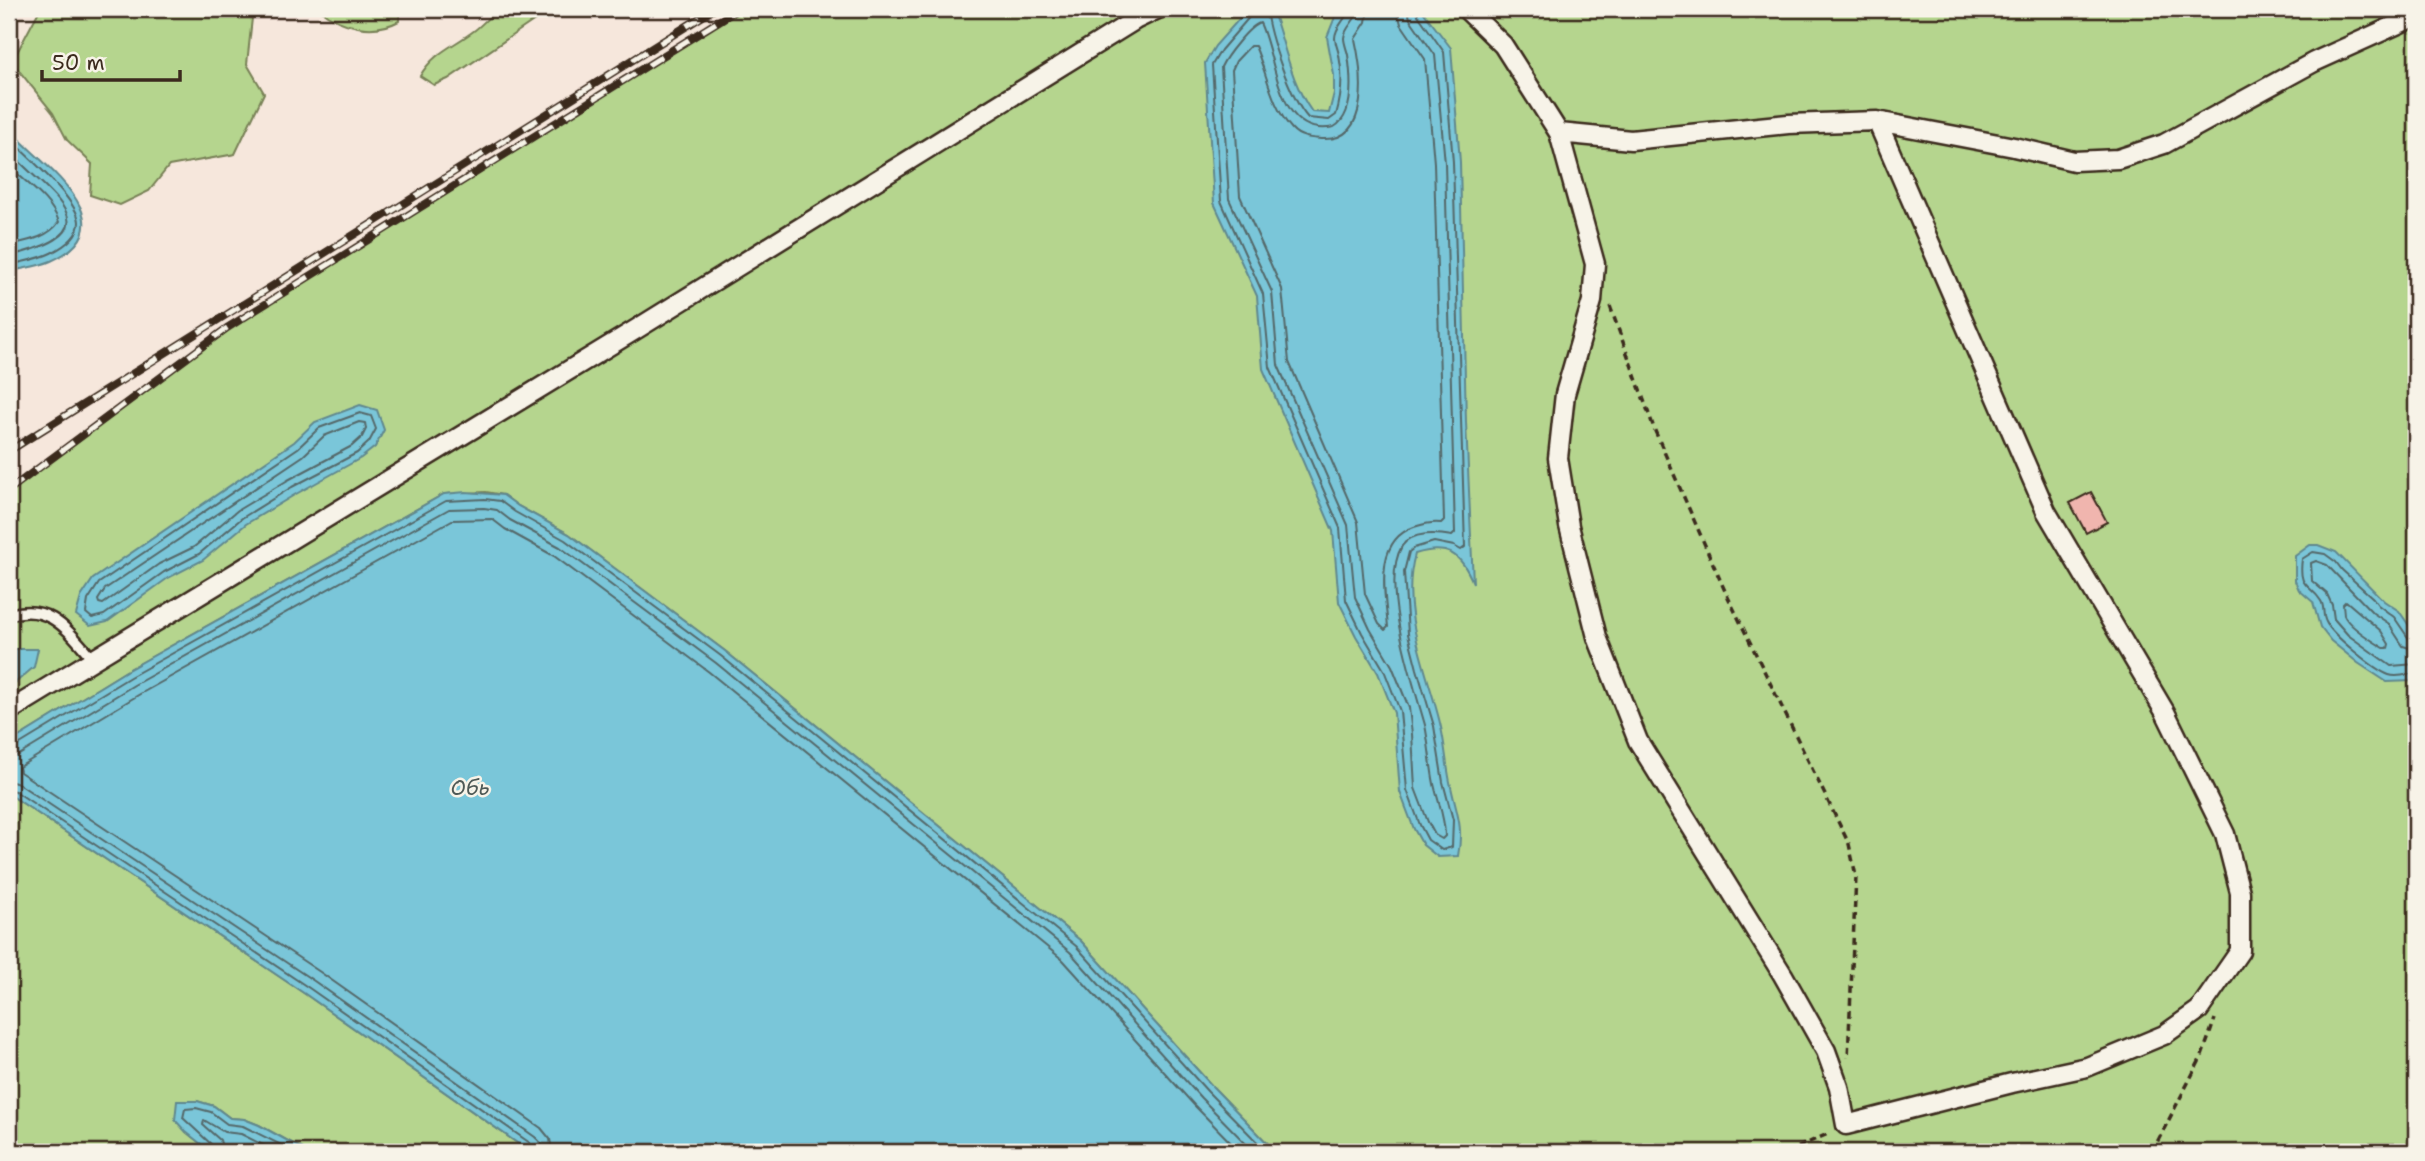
<svg xmlns="http://www.w3.org/2000/svg" width="2425" height="1161" font-family="'Shantell Sans',sans-serif">
	<rect width="100%" height="100%" fill="#f6e7dc"/>
	<filter id="ink" filterUnits="userSpaceOnUse"><feTurbulence type="fractalNoise" baseFrequency=".0143" numOctaves="2"/><feDisplacementMap in="SourceGraphic" scale="14" xChannelSelector="R" yChannelSelector="G"/><feConvolveMatrix kernelMatrix="1 2 1 2 8 2 1 2 1" color-interpolation-filters="sRGB"/></filter>
	<g filter="url(#ink)">
		<path fill="#b5d58e" stroke="#788056" stroke-width="2" d="M40,9H253L247,64L264,93L235,154L169,166L149,191L120,205L90,195L92,164L67,140L53,113L12,62Z
			M319,9H400L399,21C373,35 341,27 319,9Z
			M499,9H551L448,79L434,85L420,76C435,51 453,47 475,30C484,23 490,15 499,9Z
			M738,9H2416V1152H1276L1213,1087L1081,941L725,651L569,534L518,506L503,495L486,492L444,494L126,671L9,743V490L227,328Z
			M9,794L305,994L530,1152H308L259,1125L244,1119L230,1118L214,1106L197,1101L186,1132L211,1152H9Z"/>
		<path fill="#7ac6d9" stroke="#61888e" stroke-width="2" d="M1248,9H1272C1285,44 1290,81 1312,112L1329,113L1334,93V75L1327,37L1335,17L1345,9H1421L1451,48L1460,162L1466,422L1473,583C1461,553 1447,544 1415,554C1399,611 1427,669 1440,723C1445,743 1446,763 1450,782C1456,813 1464,824 1458,856L1438,857L1423,845L1414,829L1400,792L1394,713L1378,673L1356,636L1339,602L1333,531L1263,369L1257,296L1214,203L1205,63L1215,46Z
			M9,125L12,132C44,166 132,225 51,261C37,267 23,268 9,272Z
			M360,405L377,410L384,430L375,447L361,458L296,494L246,524L203,560L168,578L107,622L90,626L76,615L81,597L93,579L294,442L315,422Z
			M466,492L503,495L518,506L569,534L725,651L1081,941L1213,1087L1276,1152H530L305,994L9,794V743L126,671L444,494Z
			M2310,545H2318L2336,552L2384,601L2399,611L2410,627L2416,643V677L2413,681L2387,682L2358,663L2331,641L2320,627L2313,602L2299,590L2295,581V556Z
			M16,649H38L34,667L9,688V653Z
			M177,1101H197L214,1106L230,1118L244,1119L259,1125L308,1152H211L186,1132L175,1120Z"/>
		<g fill="none" stroke-linecap="round" stroke-linejoin="round">
			<path stroke="#546869" stroke-width="2" d="M1252,9L1251,15L1221,50L1212,65L1221,201L1263,294L1270,367L1340,528L1346,600L1362,633L1384,670L1400,711L1407,790L1420,825L1428,840L1442,850L1452,847L1453,820L1443,782L1434,726L1417,669L1408,634L1404,572L1409,552L1414,548L1434,542L1454,546L1461,550L1465,547L1453,162L1444,52L1418,15L1417,9
				M1266,9C1269,36 1290,98 1308,118L1329,120L1336,115C1342,95 1343,75 1339,55C1338,49 1335,43 1335,38C1335,26 1347,19 1349,9
				M1358,9C1357,21 1345,26 1344,38C1344,43 1347,50 1348,55C1351,75 1355,115 1334,127C1277,140 1277,58 1260,23C1249,26 1226,56 1221,67L1229,199L1272,292L1278,365L1348,525L1355,597L1370,629L1392,666L1409,708L1412,734L1415,788L1428,822L1435,835L1442,839L1445,836C1445,818 1438,802 1434,784C1430,764 1429,744 1425,725C1414,685 1379,584 1402,546C1412,531 1437,533 1452,536L1455,533L1445,163L1435,55L1410,19L1408,9
				M1368,9L1366,22L1355,39C1362,70 1372,142 1322,139C1311,138 1300,138 1292,129C1271,106 1267,73 1255,46H1250L1236,61L1232,70L1240,196L1282,289L1289,362L1358,522L1365,594L1379,624L1385,630L1388,627C1385,594 1373,541 1414,527C1424,524 1431,522 1441,523L1444,520L1434,163L1425,59L1401,24L1397,9
				M9,138C25,155 78,199 79,222C79,237 63,247 51,253C37,260 23,261 9,265
				M9,151C55,200 116,231 9,256
				M9,166C25,182 52,200 59,222C48,238 27,241 9,245
				M360,413L371,416L376,429L369,442L357,453L292,487L242,518L199,554L164,572L104,615L92,618L86,613L88,600L99,583L298,448L319,428Z
				M359,422L365,423L366,429L362,437L352,446L288,480L238,510L194,547L159,564L103,604L99,603L98,600L105,589L303,456L324,436Z
				M2346,601L2381,631L2389,644L2388,648H2384C2374,642 2348,626 2344,615C2344,614 2343,605 2343,604Z
				M2416,641L2409,639L2394,617L2378,605L2373,598L2342,570L2336,562L2325,554L2313,552L2302,559C2298,590 2310,583 2321,601C2325,608 2322,615 2326,622C2332,635 2375,670 2389,675C2398,678 2408,674 2416,673
				M2416,650L2403,646L2388,623L2373,613L2327,565L2316,561L2311,563L2312,581L2327,594L2332,605L2334,619L2348,635L2391,666L2416,664
				M9,748L15,747L130,677L446,501L485,499L500,501L515,512L565,540L721,656L1076,946L1208,1092L1267,1152
				M9,757L19,755L134,685L449,509L484,508L497,510L510,520L560,547L716,663L1070,952L1201,1098L1254,1152
				M9,781L19,784L314,981L535,1137L541,1143L542,1152
				M9,790L15,791L309,988L530,1143L533,1152
				M214,1152L212,1145L183,1118L185,1109L196,1108L211,1112L227,1124L243,1126L295,1152
				M223,1152L220,1140L203,1125L204,1120L224,1132L241,1134L277,1152
				M552,1152L550,1139L541,1128L320,972L20,772L19,767L140,694L452,520L492,519L505,529L554,556L709,672L1063,960L1194,1105L1240,1152"/>
		</g>
		<path fill="#f0b5ae" stroke="#3b2a1e" stroke-width="2" d="M2091,492L2107,522L2086,533L2070,503Z"/>
		<g fill="none" stroke-linecap="round" stroke-linejoin="round">
			<defs>
				<path id="service" d="M9,615C50,602 68,631 93,659"/>
				<path id="minor" d="M1466,9L1503,45L1559,133L1631,140L1788,124L1877,121L2014,147L2074,161L2118,159L2164,144L2314,62L2416,16
					M1559,133L1595,264L1592,301L1565,394L1558,458L1569,526L1597,637L1638,741L1783,975L1826,1051L1839,1087L1846,1125L2012,1083L2087,1067L2164,1035L2199,1010L2240,951V892L2225,834L2165,712L2046,511L1877,121
					M9,711L635,330L1135,20L1158,9"/>
			</defs>
			<use href="#service" stroke="#3b2a1e" stroke-width="14"/>
			<use href="#minor" stroke="#3b2a1e" stroke-width="23"/>
			<path stroke="#3b2a1e" stroke-width="3.5" stroke-dasharray="7 5" stroke-linecap="butt" d="M1610,306L1655,431L1725,591L1849,844L1856,876L1848,1058
				M1787,1152L1830,1133
				M2152,1152L2202,1056L2215,1019"/>
			<use href="#service" stroke="#f7f3e8" stroke-width="9"/>
			<use href="#minor" stroke="#f7f3e8" stroke-width="18"/>
			<defs>
				<path id="rail" d="M9,451L714,9
					M9,490L227,328L738,9"/>
			</defs>
			<use href="#rail" stroke="#3b2a1e" stroke-width="8"/>
			<use href="#rail" stroke="#f7f3e8" stroke-width="5" stroke-dasharray="16" stroke-linecap="butt"/>
		</g>
	</g>
	<g text-anchor="middle" stroke-width="5" stroke-linejoin="round" paint-order="stroke">
		<g font-size="21" font-style="italic" fill="#4e5956" stroke="#f7f3e8">
			<text x="470" y="795">Обь</text>
		</g>
	</g>
	<rect width="2425" height="1161" fill="none" stroke="#f7f3e8" stroke-width="35"/>
	<rect x="18" y="18" width="2390" height="1126" fill="none" stroke="#3b2a1e" stroke-width="2.5" filter="url(#ink)"/>
	<path d="M42 70v10h138v-10" fill="none" stroke="#3b2a1e" stroke-width="3.5"/>
	<text x="52" y="70" font-size="21" fill="#3b2a1e" stroke="#f7f3e8" stroke-width="5" paint-order="stroke">50 m</text>
</svg>
